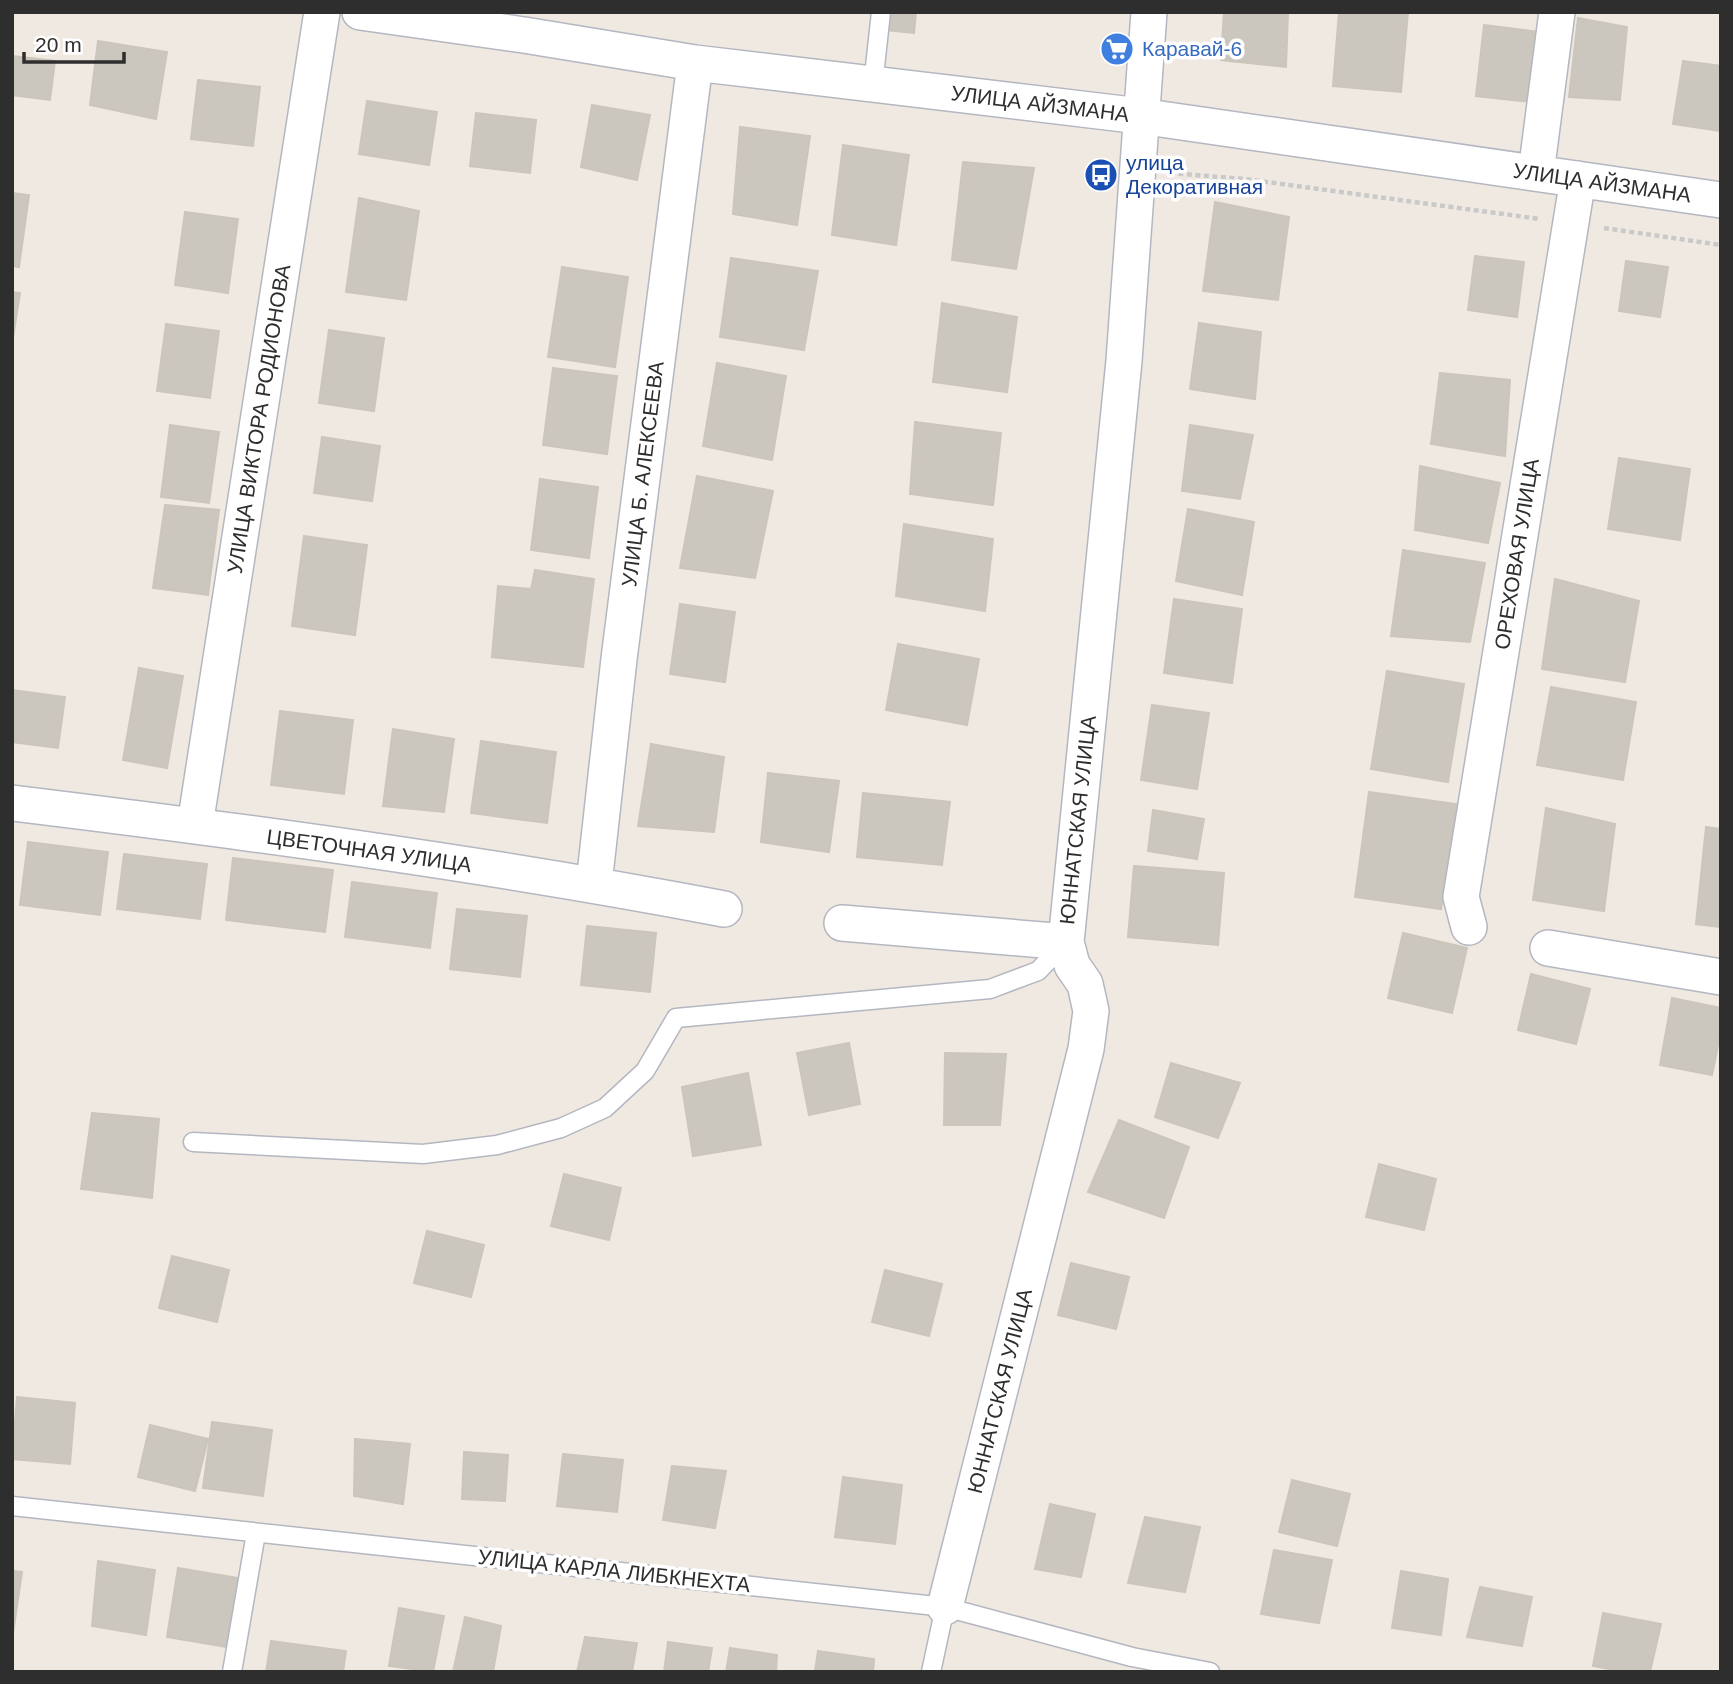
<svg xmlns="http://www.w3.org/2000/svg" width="1733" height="1684" font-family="Arial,sans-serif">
	<rect width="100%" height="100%" fill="#efe9e1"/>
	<path fill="#cbc7bf" stroke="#cbc5ba" stroke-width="2" d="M888,12H916L914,33L886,30Z
		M1224,12H1288L1286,67L1221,60Z
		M1339,12H1408L1401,92L1333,86Z
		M1578,18L1627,27L1620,100L1569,97Z
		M1484,25L1539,32L1531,102L1476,96Z
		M1106,39L1130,43L1127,60L1103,55Z
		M98,41L167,52L156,119L90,105Z
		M12,56L55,61L50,100L12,95Z
		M1683,61L1721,66V131L1673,124Z
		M198,80L260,87L253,146L191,139Z
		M367,101L437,112L429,165L359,154Z
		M592,105L650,115L637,180L581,167Z
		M476,113L536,120L530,173L470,166Z
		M740,127L810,136L797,225L733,214Z
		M843,145L909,155L896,245L832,235Z
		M963,162L1034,168L1016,269L952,260Z
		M12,193L29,195L19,267L12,266Z
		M359,198L419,211L406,300L346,292Z
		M1215,202L1289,217L1278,300L1203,291Z
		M185,212L238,219L228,293L175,285Z
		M1475,256L1524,262L1517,317L1468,310Z
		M731,258L818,271L804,350L720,337Z
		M1626,261L1668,267L1660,317L1619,311Z
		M562,267L628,277L615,367L548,357Z
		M12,292L20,293L12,344Z
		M942,303L1017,317L1007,392L933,382Z
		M1199,323L1261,332L1255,399L1190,389Z
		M166,324L219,331L210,398L157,391Z
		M329,330L384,338L374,411L319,403Z
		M717,363L786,376L772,460L703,446Z
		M553,368L617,376L607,454L543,445Z
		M1440,373L1510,380L1505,456L1431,444Z
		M915,422L1001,433L993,505L910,494Z
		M170,425L219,432L209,503L161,497Z
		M1190,425L1253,435L1240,499L1182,491Z
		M322,437L380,446L372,501L314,493Z
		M1619,458L1690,469L1680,540L1608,529Z
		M1420,466L1500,483L1488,543L1415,530Z
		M697,476L773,491L755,578L680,568Z
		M540,479L598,487L589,558L531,550Z
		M165,505L219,510L208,595L153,588Z
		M1188,509L1254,522L1242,595L1176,581Z
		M904,524L993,539L985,611L896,596Z
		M304,536L367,545L355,635L292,626Z
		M1403,550L1485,563L1470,642L1391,636Z
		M535,570L594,579L583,667L492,657L498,586L531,589Z
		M1555,579L1639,601L1625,682L1542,669Z
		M1174,599L1242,609L1232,683L1164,673Z
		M680,604L735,612L725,682L670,674Z
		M898,644L979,659L967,725L886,710Z
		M139,668L183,676L167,768L123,760Z
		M1387,671L1464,684L1448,782L1371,769Z
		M1551,687L1636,702L1623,780L1537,765Z
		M12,690L65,697L58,748L12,742Z
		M1152,705L1209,713L1197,789L1141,780Z
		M280,711L353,720L344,794L271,785Z
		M393,729L454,739L444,812L383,806Z
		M481,741L556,752L547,823L471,813Z
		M651,744L724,757L714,832L638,826Z
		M768,773L839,781L829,852L761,842Z
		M1369,792L1456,804L1441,909L1355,897Z
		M863,793L950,802L942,865L857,857Z
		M1546,808L1615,824L1604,911L1533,900Z
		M1153,810L1204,819L1197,859L1148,851Z
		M1706,827L1721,829V927L1696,924Z
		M28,842L108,852L100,915L20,905Z
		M124,854L207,864L200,919L117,909Z
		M233,858L333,870L325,932L226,920Z
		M1134,866L1224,873L1218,945L1128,937Z
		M352,882L437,893L430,948L345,937Z
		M457,909L527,916L520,977L450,969Z
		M587,926L656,933L650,992L581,985Z
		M1403,933L1467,948L1452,1013L1388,998Z
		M1531,974L1590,989L1576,1044L1518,1030Z
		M1672,998L1721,1008V1030L1712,1075L1660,1065Z
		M849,1043L860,1104L809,1115L797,1053Z
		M945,1053L1006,1054L1000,1125H944Z
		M1171,1063L1240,1083L1218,1138L1155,1117Z
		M748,1073L761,1145L693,1156L682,1087Z
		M92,1113L159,1119L152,1198L81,1189Z
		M1119,1120L1189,1147L1164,1218L1088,1192Z
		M1379,1164L1436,1179L1424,1230L1366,1217Z
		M564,1174L621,1188L609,1240L551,1226Z
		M427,1231L484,1245L471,1297L414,1283Z
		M172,1256L229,1270L217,1322L159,1308Z
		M1071,1263L1129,1277L1116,1329L1058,1315Z
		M885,1270L942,1284L929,1336L872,1322Z
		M17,1397L75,1403L70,1464L12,1459Z
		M212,1422L272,1430L263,1496L203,1488Z
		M150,1425L208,1439L195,1491L138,1477Z
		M355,1439L410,1444L403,1504L354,1496Z
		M464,1452L508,1455L505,1501L462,1499Z
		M563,1454L623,1460L617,1512L557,1506Z
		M672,1466L726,1471L715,1528L663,1520Z
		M843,1477L902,1485L895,1544L835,1537Z
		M1292,1480L1350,1494L1337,1546L1279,1532Z
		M1050,1504L1095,1514L1081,1577L1035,1569Z
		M1145,1517L1200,1527L1185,1592L1128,1583Z
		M1274,1550L1332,1560L1319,1623L1261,1614Z
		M98,1561L155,1570L146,1635L92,1626Z
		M178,1568L244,1579L233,1648L167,1637Z
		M12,1571L22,1572L12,1640Z
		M1401,1571L1448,1579L1441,1635L1392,1628Z
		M1480,1587L1532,1597L1522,1646L1467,1637Z
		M399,1608L444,1616L433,1672L389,1666Z
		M1603,1613L1661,1624L1650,1672H1624L1593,1666Z
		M465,1617L501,1626L493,1672H453Z
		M585,1637L637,1643L632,1672H577Z
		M271,1641L346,1651L343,1672H266Z
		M668,1642L712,1648L708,1672H664Z
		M730,1648L777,1655L776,1672H726Z
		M818,1651L874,1659L873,1672H815Z"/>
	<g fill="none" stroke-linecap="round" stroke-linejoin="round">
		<defs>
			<path id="service" d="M873,85L881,12
				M193,1142L423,1154L497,1145L561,1128L605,1108L645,1071L676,1018L990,989L1038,971L1066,942
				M12,1506L945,1607L1132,1657L1210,1672
				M232,1672L256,1533
				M931,1672L945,1607"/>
			<path id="minor" d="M360,12L524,35L695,63L1140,116L1721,200
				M1536,173L1557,12
				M12,803C250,832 488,864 724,909
				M195,825L322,12
				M594,884L619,659L695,63
				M842,923L1066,942
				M1469,927L1461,897L1578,179
				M1548,948L1721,977
				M945,1607L1086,1049L1091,1011L1085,984L1072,965L1066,942L1124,361L1149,12"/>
		</defs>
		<use href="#service" stroke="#b4b7c1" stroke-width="21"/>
		<use href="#minor" stroke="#b4b7c1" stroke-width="38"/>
		<path stroke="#c9c9c9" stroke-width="4.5" stroke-dasharray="5 3.5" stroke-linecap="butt" d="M1170,173L1245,179L1540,219
			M1604,228L1721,245"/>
		<use href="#service" stroke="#fff" stroke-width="18"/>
		<use href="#minor" stroke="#fff" stroke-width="35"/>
	</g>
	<defs>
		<symbol id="supermarket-disc" viewBox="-11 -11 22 22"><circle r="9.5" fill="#3f7fe0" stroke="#fff"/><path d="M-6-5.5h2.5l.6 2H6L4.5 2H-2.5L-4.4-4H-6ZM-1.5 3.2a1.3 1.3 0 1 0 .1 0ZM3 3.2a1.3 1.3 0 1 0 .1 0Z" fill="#fff"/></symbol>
		<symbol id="bus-disc" viewBox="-11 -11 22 22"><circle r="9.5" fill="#1a4fb4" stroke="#fff"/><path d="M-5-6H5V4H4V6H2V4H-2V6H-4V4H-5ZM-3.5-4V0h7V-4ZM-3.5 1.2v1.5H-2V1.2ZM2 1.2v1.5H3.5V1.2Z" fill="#fff"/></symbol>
	</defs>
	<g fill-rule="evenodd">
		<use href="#supermarket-disc" x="1098" y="30" width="38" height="38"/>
		<use href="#bus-disc" x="1082" y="156" width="38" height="38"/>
	</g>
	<g text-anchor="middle" stroke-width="7" stroke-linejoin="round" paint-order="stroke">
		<g font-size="21" fill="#366cbe" stroke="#fff" text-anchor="start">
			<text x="1142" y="56">Каравай-6</text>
		</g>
		<g font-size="21" fill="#2e2e2e" stroke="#fff">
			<text transform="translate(1040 104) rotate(7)" y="7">УЛИЦА АЙЗМАНА</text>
			<text transform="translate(1602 183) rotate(8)" y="7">УЛИЦА АЙЗМАНА</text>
			<text transform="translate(259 419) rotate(-81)" y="7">УЛИЦА ВИКТОРА РОДИОНОВА</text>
			<text transform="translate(643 474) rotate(-83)" y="7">УЛИЦА Б. АЛЕКСЕЕВА</text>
			<text transform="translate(1517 554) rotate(-81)" y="7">ОРЕХОВАЯ УЛИЦА</text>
			<text transform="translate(1078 820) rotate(-84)" y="7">ЮННАТСКАЯ УЛИЦА</text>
			<text transform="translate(369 851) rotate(8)" y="7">ЦВЕТОЧНАЯ УЛИЦА</text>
			<text transform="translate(1000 1391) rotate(-76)" y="7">ЮННАТСКАЯ УЛИЦА</text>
			<text transform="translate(614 1571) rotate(6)" y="7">УЛИЦА КАРЛА ЛИБКНЕХТА</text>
		</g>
		<g font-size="21" fill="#164399" stroke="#fff" text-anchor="start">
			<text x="1126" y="170">улица<tspan x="1126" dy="24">Декоративная</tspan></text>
		</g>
	</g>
	<rect width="1733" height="1684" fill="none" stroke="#2e2e2e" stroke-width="28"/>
	<path d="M24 52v10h100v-10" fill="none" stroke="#2e2e2e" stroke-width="3.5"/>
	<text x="35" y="52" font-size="21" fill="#2e2e2e" stroke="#ffffff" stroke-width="5" paint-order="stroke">20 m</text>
</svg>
